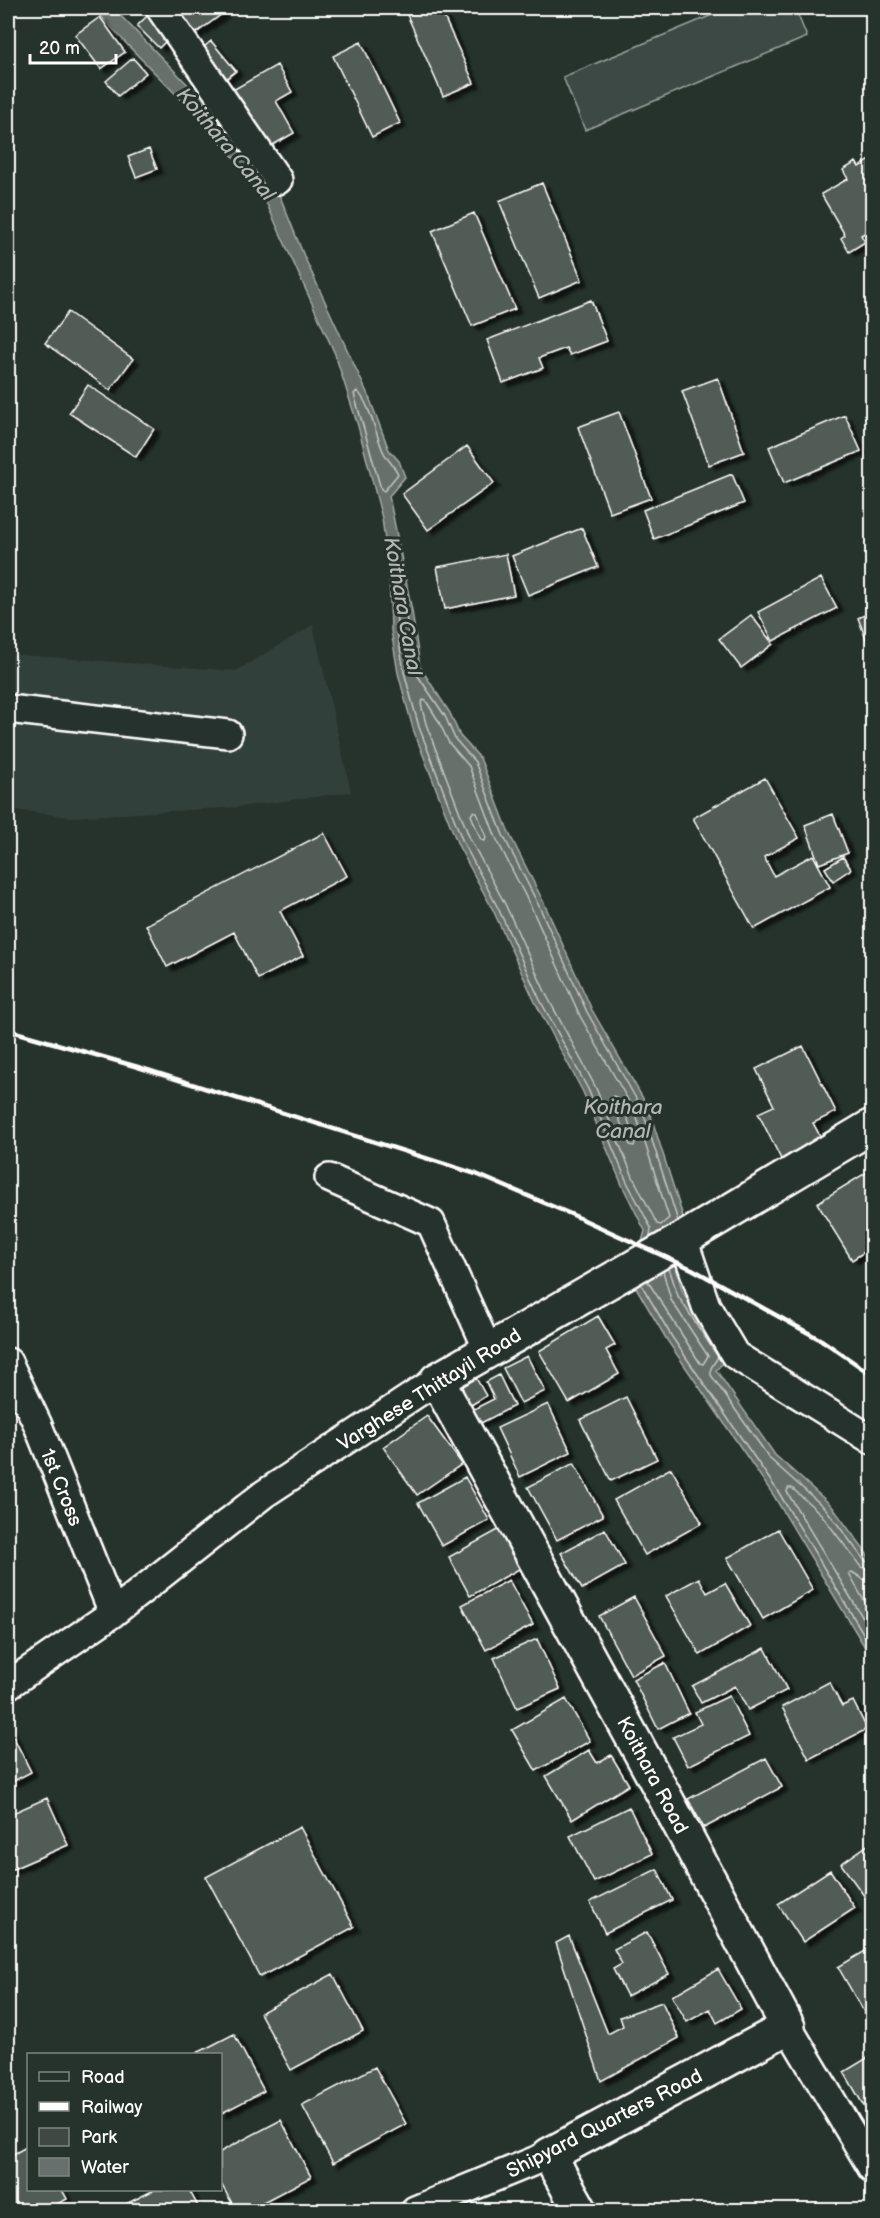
<svg xmlns="http://www.w3.org/2000/svg" width="880" height="2218" font-family="'Balsamiq Sans',sans-serif">
	<defs>
		<filter id="shadow"><feDropShadow dx="6" dy="4" stdDeviation="1.5" flood-color="#0009"/></filter>
	</defs>
	<rect width="100%" height="100%" fill="#26332d"/>
	<filter id="ink" filterUnits="userSpaceOnUse"><feTurbulence type="fractalNoise" baseFrequency=".0167" numOctaves="2"/><feDisplacementMap in="SourceGraphic" scale="12" xChannelSelector="R" yChannelSelector="G"/><feConvolveMatrix kernelMatrix="1 2 1 2 8 2 1 2 1" color-interpolation-filters="sRGB"/></filter>
	<g filter="url(#ink)">
		<path fill="#333f3a" d="M313,625L351,792L238,807L71,817L8,809V654L236,671Z"/>
		<path fill="#3e4944" stroke="#9ea4a2" stroke-width="1.5" d="M729,8H795L807,37L585,130L563,77Z"/>
		<path fill="#67706c" stroke="#a4a9a7" stroke-width="1.5" d="M94,8H113L196,93L279,194L304,256L369,397L389,450L399,461L405,477L389,496L412,611L420,667L450,713L460,736L480,758L509,833L544,903L592,1010L648,1107L686,1226L667,1237L683,1293L727,1359L716,1370L775,1455L831,1505L872,1561V1659L774,1496L667,1340L631,1279L645,1231L622,1185L583,1092L535,1002L493,910L458,845L413,729L398,673L391,630L389,571L382,518L358,426L335,354L265,200C218,127 149,73 94,8Z"/>
		<g fill="none" stroke-linecap="round" stroke-linejoin="round">
			<path stroke="#c2c6c4" stroke-width="1.5" d="M357,391C369,401 376,435 383,451C387,460 394,465 398,474L384,491L381,489L354,394Z
				M423,700L426,701L438,720L449,743L469,766L496,838L532,909L580,1016L635,1112L669,1218L661,1225L657,1224L634,1179L595,1086L547,996L505,904L470,839L426,724L421,704Z
				M474,811L477,813L486,837L485,841L481,840L471,815Z
				M613,1096L616,1097L627,1116L635,1143L634,1146L630,1145L611,1100Z
				M650,1237L651,1228L627,1182L588,1089L540,1000L498,908L463,842L419,727L404,672L397,630L396,588L398,585L402,587L414,670L445,716L455,739L475,762L503,835L539,906L587,1012L642,1109L678,1221
				M669,1268L678,1296L718,1357L711,1368V1375L770,1459L826,1509L865,1561L872,1563
				M647,1280L700,1363L703,1364L708,1356L671,1300L663,1271
				M641,1284L672,1337L779,1493L872,1648
				M872,1571L861,1567L821,1514L792,1488H788L787,1492L872,1633
				M872,1580L863,1579L852,1572L849,1574L872,1615"/>
		</g>
		<path fill="#515c57" stroke="#fff" stroke-width="1.5" filter="url(#shadow)" d="M170,8H218L222,14L192,36Z
			M404,8H440L474,83L443,96Z
			M151,12L173,34L159,48L137,26Z
			M100,17L125,52L101,69L75,35Z
			M211,41L236,71L221,83L197,53Z
			M361,42L400,123L372,137L333,56Z
			M133,58L146,73L118,96L106,81Z
			M277,65L292,92L276,101L294,133L264,150L231,91Z
			M149,149L157,169L136,177L128,157Z
			M872,159V229L861,235L865,242L849,252L841,238L845,235L821,194L848,179L843,170L856,162L859,167Z
			M542,183L582,280L539,298L499,201Z
			M474,213L515,309L472,326L432,231Z
			M591,300L607,341L570,355L566,348L539,358L543,368L503,383L487,340Z
			M68,312L133,359L110,390L45,343Z
			M718,378L744,452L709,465L682,391Z
			M88,385L154,429L136,457L69,413Z
			M619,412L651,498L610,513L578,427Z
			M845,415L861,451L784,483L769,447Z
			M467,446L494,483L428,530L402,494Z
			M732,474L744,503L654,539L643,510Z
			M582,528L598,567L528,595L512,556Z
			M506,554L514,595L445,609L437,567Z
			M821,578L837,608L773,641L758,612Z
			M872,612V655L858,618Z
			M751,615L773,644L741,668L719,639Z
			M765,778L799,838L764,857L774,876L813,855L830,887L754,929L693,818Z
			M833,814L848,853L819,864L805,825Z
			M324,833L347,876L280,911L303,956L258,979L234,932L167,967L146,925Z
			M843,857L851,869L833,881L825,868Z
			M803,1046L836,1112L813,1123L826,1147L785,1167L758,1113L774,1106L756,1069Z
			M872,1169V1247L852,1260L817,1203Z
			M598,1316L615,1345L606,1350L619,1374L569,1403L539,1351Z
			M527,1356L545,1391L521,1403L503,1368Z
			M499,1375L514,1406L479,1424L472,1410L494,1399L486,1382Z
			M476,1378L486,1396L468,1407L461,1397L464,1384Z
			M626,1397L657,1459L611,1481L580,1420Z
			M548,1404L571,1452L520,1477L497,1428Z
			M427,1416L462,1464L417,1495L383,1447Z
			M574,1463L603,1516L557,1540L528,1487Z
			M671,1468L702,1523L645,1555L614,1500Z
			M465,1477L489,1520L442,1546L418,1503Z
			M500,1529L521,1568L470,1596L449,1557Z
			M605,1529L625,1565L582,1589L561,1553Z
			M778,1529L813,1590L763,1619L727,1558Z
			M699,1578L707,1593L725,1583L750,1626L700,1655L666,1596Z
			M509,1580L533,1625L486,1650L462,1605Z
			M634,1597L666,1656L631,1675L599,1616Z
			M537,1639L560,1689L517,1708L494,1658Z
			M765,1648L787,1690L748,1710L735,1686L701,1703L692,1686Z
			M665,1663L689,1713L658,1729L633,1679Z
			M829,1682L842,1706L853,1701L867,1729L809,1759L782,1707Z
			M729,1696L749,1736L688,1766L673,1737L701,1724L695,1712Z
			M566,1699L590,1741L536,1771L512,1730Z
			M8,1726L31,1772L8,1784Z
			M589,1750L597,1763L611,1755L629,1785L572,1820L546,1776Z
			M766,1758L782,1787L704,1828L688,1799Z
			M47,1798L68,1845L8,1871V1815Z
			M629,1807L652,1854L594,1882L570,1836Z
			M300,1827L354,1927L260,1977L206,1877Z
			M872,1842V1902L870,1904L841,1864Z
			M657,1869L672,1900L605,1933L590,1902Z
			M830,1870L855,1908L803,1942L778,1904Z
			M647,1932L669,1974L627,1996L613,1969L622,1964L614,1949Z
			M569,1936L608,2034L623,2026L620,2017L662,2002L679,2038L601,2081L556,1943Z
			M872,1947V2026L838,1967Z
			M718,1969L741,2009L717,2023L710,2009L687,2022L672,1996Z
			M333,1974L363,2031L291,2070L260,2013Z
			M234,2034L264,2091L220,2114V2054H195Z
			M872,2055V2120L844,2072Z
			M375,2067L406,2124L333,2163L302,2105Z
			M281,2120L311,2177L248,2210H236L220,2182V2152Z
			M28,2146V2190H62L67,2199L45,2210H8V2157Z
			M154,2190H189L200,2210H114Z"/>
		<g fill="none" stroke-linecap="round" stroke-linejoin="round">
			<defs>
				<path id="street" d="M160,8L278,180
					M8,709L228,734
					M329,1178L431,1223L488,1350
					M683,1239L706,1306L735,1355L872,1440
					M8,1362L37,1423L113,1613
					M8,1685L113,1613L264,1494L437,1380
					M788,2027L872,2168
					M415,2210L549,2155"/>
				<path id="secondary" d="M580,2210L549,2155L788,2027L665,1797L437,1380L683,1239L872,1126"/>
			</defs>
			<use href="#street" stroke="#fff" stroke-width="32"/>
			<use href="#secondary" stroke="#fff" stroke-width="38"/>
			<use href="#street" stroke="#26332d" stroke-width="27"/>
			<use href="#secondary" stroke="#26332d" stroke-width="33"/>
			<path stroke="#fff" stroke-width="4.5" d="M8,1030L138,1067L476,1174L573,1215L692,1269L823,1341L872,1375"/>
		</g>
	</g>
	<g text-anchor="middle" stroke-width="6" stroke-linejoin="round" paint-order="stroke">
		<g font-size="20" fill="#fff" stroke="#26332d">
			<text transform="translate(429 1389) rotate(-32)" y="7">Varghese Thittayil Road</text>
			<text transform="translate(62 1487) rotate(68)" y="7">1st Cross</text>
			<text transform="translate(653 1775) rotate(62)" y="7">Koithara Road</text>
			<text transform="translate(604 2123) rotate(-27)" y="7">Shipyard Quarters Road</text>
		</g>
		<g font-size="21" font-style="italic" fill="#b3b8b6" stroke="#26332d">
			<text transform="translate(226 144) rotate(50)" y="7">Koithara Canal</text>
			<text transform="translate(403 606) rotate(80)" y="7">Koithara Canal</text>
			<text x="623" y="1114">Koithara<tspan x="623" dy="24">Canal</tspan></text>
		</g>
	</g>
	<rect width="880" height="2218" fill="none" stroke="#26332d" stroke-width="30"/>
	<rect x="15" y="15" width="850" height="2188" fill="none" stroke="#fff" stroke-width="2" filter="url(#ink)"/>
	<rect x="27" y="2053" width="195" height="138" fill="#26332d" stroke="#7d8581" stroke-width="1.5"/>
	<rect x="39" y="2072" width="30" height="9" fill="#26332d" stroke="#7d8581" stroke-width="1.5"/>
	<text x="81" y="2083" font-size="18" fill="#ffffff">Road</text>
	<rect x="39" y="2102" width="30" height="9" fill="#ffffff" stroke="#7d8581" stroke-width="1.5"/>
	<text x="81" y="2113" font-size="18" fill="#ffffff">Railway</text>
	<rect x="39" y="2128" width="30" height="18" fill="#3e4944" stroke="#7d8581" stroke-width="1.5"/>
	<text x="81" y="2143" font-size="18" fill="#ffffff">Park</text>
	<rect x="39" y="2158" width="30" height="18" fill="#67706c" stroke="#7d8581" stroke-width="1.5"/>
	<text x="81" y="2173" font-size="18" fill="#ffffff">Water</text>
	<path d="M30 54v9h86v-9" fill="none" stroke="#ffffff" stroke-width="3"/>
	<text x="39" y="54" font-size="18" fill="#ffffff" stroke="#26332d" stroke-width="4.5" paint-order="stroke">20 m</text>
</svg>
